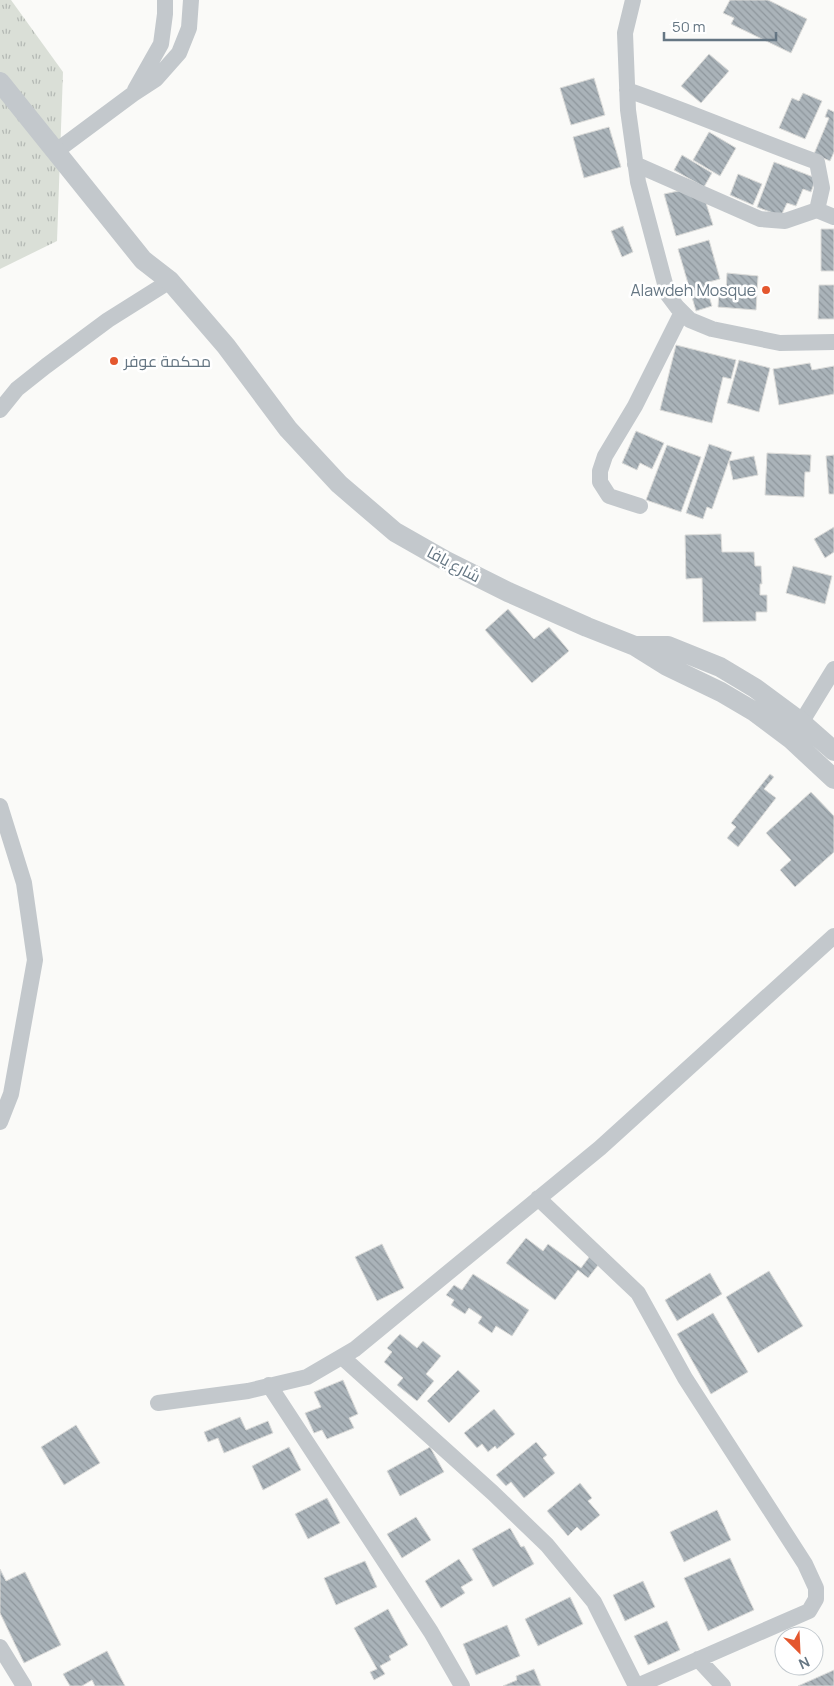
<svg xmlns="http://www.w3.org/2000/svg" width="834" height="1686" font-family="Manrope,Cairo,sans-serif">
	<defs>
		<pattern id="grass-tufts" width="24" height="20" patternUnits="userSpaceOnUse" patternTransform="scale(1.25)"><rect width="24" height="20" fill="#dadfd7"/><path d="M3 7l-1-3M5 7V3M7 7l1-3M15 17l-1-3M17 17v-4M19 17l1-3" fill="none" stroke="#b4b9b4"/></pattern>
		<pattern id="building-back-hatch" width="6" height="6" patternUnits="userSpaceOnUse" patternTransform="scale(1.25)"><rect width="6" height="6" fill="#aab3b9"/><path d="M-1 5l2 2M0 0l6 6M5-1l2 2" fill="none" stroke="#8e969c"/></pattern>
	</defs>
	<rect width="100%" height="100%" fill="#fafaf8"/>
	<path fill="url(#grass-tufts)" d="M0,0H11L63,72L57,241L0,269Z"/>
	<path fill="url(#building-back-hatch)" stroke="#dcdcda" d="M730,0H768L807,19L791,53L731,24L734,18L723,13Z
		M709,54L729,71L701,103L681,86Z
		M594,78L605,115L571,125L560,88Z
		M803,93L822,101L805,139L779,128L792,98L799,101Z
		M828,109L834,112V152L830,161L814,154L829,118L825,117Z
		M609,127L621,167L584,178L573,137Z
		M709,132L736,148L720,176L693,160Z
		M682,155L712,173L704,187L674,170Z
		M774,162L816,178L811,192L803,189L796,206L787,203L781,216L757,207Z
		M738,174L762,184L753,205L730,195Z
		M683,190L705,200L713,225L676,236L664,194Z
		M623,226L633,252L622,257L611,231Z
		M821,229H834V271H821Z
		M709,240L720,279L705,283L712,306L696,311L678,249Z
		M727,273L758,276L756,310L718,307L719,292H726Z
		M819,285H834V319H818Z
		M676,345L736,360L731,379L723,377L712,423L660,410Z
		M739,360L770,368L759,412L727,403Z
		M810,363L812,370L834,366V394L779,405L773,369Z
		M636,431L664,443L652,469L640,463L637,470L622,463Z
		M709,444L732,452L712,509L707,507L703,519L686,513Z
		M667,445L701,457L681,512L646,500Z
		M767,453L811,455L810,472H805L804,497L765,495Z
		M834,455V494H829L826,456Z
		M754,456L758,475L733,480L729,461Z
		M834,527V552L825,558L814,539Z
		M721,534L722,552H754L755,566H761L762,584H760V595H767V612H756V621L703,622L702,578L686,579L685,535Z
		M793,566L832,576L825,604L786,593Z
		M508,609L534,639L549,627L569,651L532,683L485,630Z
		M770,774L774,777L764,789L776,798L738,847L727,838L736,827L731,823Z
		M811,792L834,816V852L795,887L780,870L791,860L766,833Z
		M526,1238L543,1251L548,1244L581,1268L590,1256L599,1264L588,1278L578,1270L555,1300L506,1263Z
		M382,1244L404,1288L377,1301L355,1257Z
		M769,1271L803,1326L758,1353L726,1297Z
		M710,1273L722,1294L677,1321L665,1300Z
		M473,1274L529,1310L512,1336L496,1326L492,1333L478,1323L482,1317L469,1308L465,1314L451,1305L454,1300L446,1295L454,1285L462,1290Z
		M713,1313L748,1372L711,1394L677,1334Z
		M400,1334L417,1348L423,1341L441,1356L426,1374L434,1381L417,1401L397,1385L403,1378L384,1362L392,1352L387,1348Z
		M458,1370L480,1391L449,1423L427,1401Z
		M343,1380L358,1414L349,1418L354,1428L327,1439L322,1430L314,1433L305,1413L321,1407L314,1392Z
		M494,1409L515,1434L497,1449L495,1446L488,1452L482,1444L477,1448L464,1433Z
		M240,1417L246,1430L268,1421L273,1433L224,1453L218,1438L208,1442L204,1432Z
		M76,1425L100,1463L64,1485L41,1447Z
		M536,1442L547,1455L543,1458L555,1473L524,1498L511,1482L506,1486L496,1475Z
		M289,1447L301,1470L263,1490L252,1466Z
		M430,1447L444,1472L400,1496L387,1471Z
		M580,1483L592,1498L588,1501L600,1515L581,1531L577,1527L568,1536L547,1511Z
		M327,1498L340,1523L308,1539L295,1514Z
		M717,1510L731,1540L684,1562L670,1532Z
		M416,1517L431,1540L402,1558L387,1534Z
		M510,1528L521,1547L524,1546L534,1564L493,1587L472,1549Z
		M730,1558L754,1610L708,1631L684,1578Z
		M459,1559L473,1580L461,1587L465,1593L441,1608L425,1581Z
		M365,1561L377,1587L336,1605L324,1578Z
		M0,1569L6,1581L25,1572L61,1645L24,1663L0,1613Z
		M643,1581L655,1607L625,1621L613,1595Z
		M570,1597L583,1624L538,1646L525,1619Z
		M388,1609L408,1645L389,1656L391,1660L380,1666L385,1674L374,1680L370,1672L377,1669L354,1628Z
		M667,1621L680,1650L648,1665L634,1636Z
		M507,1625L520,1656L476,1675L463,1644Z
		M107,1651L125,1686H95L92,1680L82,1686H70L63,1674Z
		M534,1669L541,1686H503L517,1680L516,1676Z
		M834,1670V1686H798Z"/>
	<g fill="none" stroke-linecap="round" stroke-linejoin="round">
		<path stroke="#c3c8cc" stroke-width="16" d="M633,0L625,33L628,110L638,182L668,295L677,307L690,320L712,329L780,343L834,342
			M135,90L161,44L165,14V0
			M627,90C691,112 753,139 817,162L822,188L817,210
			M55,152L133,94L156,79L179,53L189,28L191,0
			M635,164L760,219L785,221L817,210L834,217
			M0,410L17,389L46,366L108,320L170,281
			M640,506L609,496L600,482V471L605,456L635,406L682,312
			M796,731L834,669
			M0,806L24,883L35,960L11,1094L0,1122
			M538,1198L638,1293L685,1378L805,1564L816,1588V1599L809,1611L637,1686
			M342,1357L493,1493L547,1545L594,1602L636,1686
			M269,1385L431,1632L462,1686
			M158,1403L248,1391L307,1377L355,1349L600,1148L834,936
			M0,1647L24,1686
			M698,1659L723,1686"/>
		<path stroke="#c3c8cc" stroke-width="20" d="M0,82L143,260L170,281L226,346L288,429L339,484L395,532L446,561L508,592L587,627L635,646L667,666L721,692L755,712L791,739L834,779
			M635,646H668L720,667L755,688L801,722L834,751"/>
	</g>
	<g fill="#e4572e" stroke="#fff" stroke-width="2">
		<circle cx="766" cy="290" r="5"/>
		<circle cx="114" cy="361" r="5"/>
	</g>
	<g text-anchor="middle" stroke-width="5" stroke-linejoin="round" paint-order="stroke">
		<g font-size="16" fill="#657683" stroke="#fff" text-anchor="end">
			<text x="756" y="296">Alawdeh Mosque</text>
			<text x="124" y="367" text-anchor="start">محكمة عوفر</text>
		</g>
		<g font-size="16" fill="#657683" stroke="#fff">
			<text transform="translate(454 564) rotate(28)" y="6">شارع يافا</text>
		</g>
	</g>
	<g transform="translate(799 1651) rotate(156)"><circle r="24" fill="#ffffff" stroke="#c1c8cd"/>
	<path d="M0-4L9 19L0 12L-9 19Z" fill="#e4572e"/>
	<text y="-8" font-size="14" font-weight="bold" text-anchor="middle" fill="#657683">N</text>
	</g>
	<path d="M664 32v8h112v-8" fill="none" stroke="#657683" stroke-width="2.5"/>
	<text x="672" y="32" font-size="15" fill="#657683" stroke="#ffffff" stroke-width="4" paint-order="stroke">50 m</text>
</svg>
